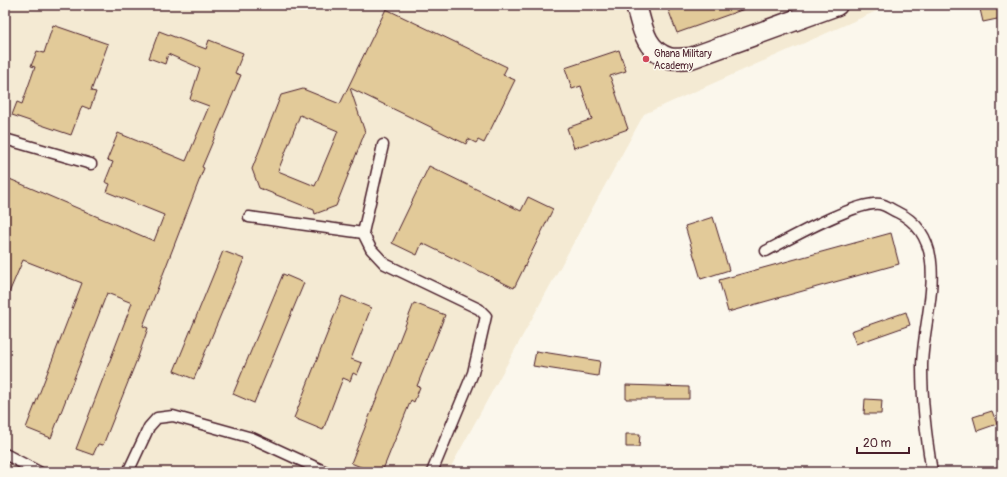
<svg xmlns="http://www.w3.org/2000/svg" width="1007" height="477" font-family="Pangolin,sans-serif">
	<rect width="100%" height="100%" fill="#fbf7ec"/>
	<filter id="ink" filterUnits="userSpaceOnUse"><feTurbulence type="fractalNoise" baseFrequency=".025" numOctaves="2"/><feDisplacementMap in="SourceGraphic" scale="8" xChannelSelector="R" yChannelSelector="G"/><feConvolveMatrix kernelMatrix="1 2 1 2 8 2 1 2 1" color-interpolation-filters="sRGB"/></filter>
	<g filter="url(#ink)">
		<path fill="#f4ead3" d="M5,5H890L644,114L448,472H5Z"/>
		<path fill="#e2ca99" stroke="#4a1f2b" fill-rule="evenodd" d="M678,5H749L750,7L677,33L668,9Z
			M979,5H999L1002,18L983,22Z
			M386,9L507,67L503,75L515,80L484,143L478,140L476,143L468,139L466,144L350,88L365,132L336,206L315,214L314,210L259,188L252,169L281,95L303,89L340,104ZM300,115L338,131L315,186L278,171Z
			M53,25L108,44L91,91L96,92L90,109L82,106L71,135L12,115L17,102L22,104L35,67L31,66L37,51L44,53Z
			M159,31L206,49L209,40L243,53L235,73L241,75L202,167L204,168L143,326L148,328L138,357L103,445L98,444L93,455L76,449L132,303L107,293L51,438L26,428L82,283L23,260L5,302V177L154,241L164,215L107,192L110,184L105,182L113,162L107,160L118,133L186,161L209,106L190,99L200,68L168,54L165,64L149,58Z
			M619,50L626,71L610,76L628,129L574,148L567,128L592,119L581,86L572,89L565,68Z
			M429,166L521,211L528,197L553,209L514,288L422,243L417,255L392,243Z
			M713,217L729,270L701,279L685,226Z
			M891,233L899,264L728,312L719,280Z
			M223,251L244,259L194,379L174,371Z
			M283,274L304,283L254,403L233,394Z
			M342,296L371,308L351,359L362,363L357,375L353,373L350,381L343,378L323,430L294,418Z
			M414,303L445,315L417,386L420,387L414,402L411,400L382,472H373L351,463Z
			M906,312L910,325L856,344L851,331Z
			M536,351L600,361L598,376L533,366Z
			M626,385L689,387V399H626Z
			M865,399L882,400L881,414H864Z
			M992,411L997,424L977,431L973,417Z
			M626,434H640L639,447H626Z"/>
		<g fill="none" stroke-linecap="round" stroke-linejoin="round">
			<defs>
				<path id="lane" d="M5,139L91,164
					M383,145L363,233L371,249L385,264L479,309L486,316L473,373L432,472
					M249,217L363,233
					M766,251C789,239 858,200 880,204C886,205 892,210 897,212C956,240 922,317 922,367C922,402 926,437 932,472
					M5,454L39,472
					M128,472L149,427L157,418L173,416L252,438L326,472"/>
				<path id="street" d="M636,5C642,26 645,51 669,58C675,60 684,58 691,58L837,5"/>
			</defs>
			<use href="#lane" stroke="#4a1f2b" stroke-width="13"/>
			<use href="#street" stroke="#4a1f2b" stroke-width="23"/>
			<use href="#lane" stroke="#fbf7ec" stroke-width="10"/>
			<use href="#street" stroke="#fbf7ec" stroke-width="20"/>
		</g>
	</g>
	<circle fill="#d1495b" stroke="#fbf7ec" stroke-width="1.5" cx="646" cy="59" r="4"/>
	<g text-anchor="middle" stroke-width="3" stroke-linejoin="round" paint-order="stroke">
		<g font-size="10" fill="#4a1f2b" stroke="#fbf7ec" text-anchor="start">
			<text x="654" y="57">Ghana Military<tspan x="654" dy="12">Academy</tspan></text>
		</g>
	</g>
	<rect width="1007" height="477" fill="none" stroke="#fbf7ec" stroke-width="20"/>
	<rect x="10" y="10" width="987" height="457" fill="none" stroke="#4a1f2b" stroke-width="1.5" filter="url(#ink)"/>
	<path d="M857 447v6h52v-6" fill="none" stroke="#4a1f2b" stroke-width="2"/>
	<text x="863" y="447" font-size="12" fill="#4a1f2b" stroke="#fbf7ec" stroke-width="3" paint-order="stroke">20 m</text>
</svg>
